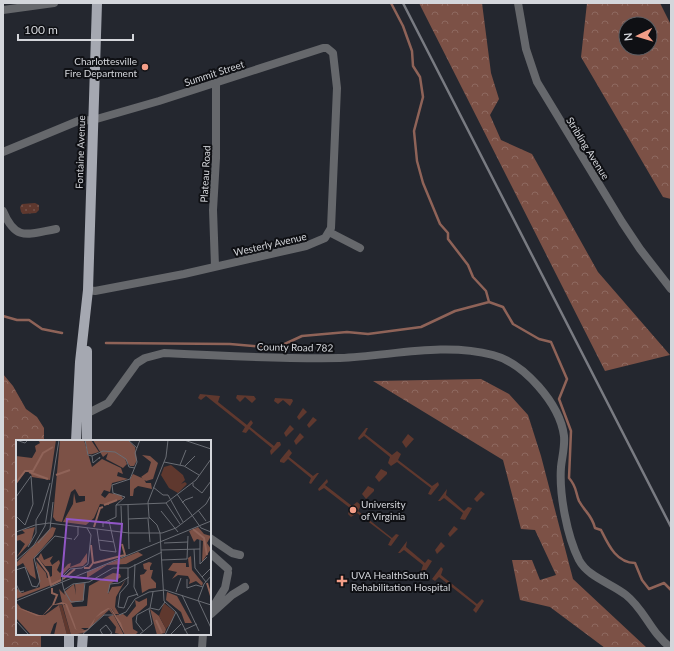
<svg xmlns="http://www.w3.org/2000/svg" width="674" height="651" font-family="Lato,sans-serif">
	<defs>
		<pattern id="forest-crowns" width="20" height="18" patternUnits="userSpaceOnUse"><rect width="20" height="18" fill="#7c5146"/><path d="M2 6a3 3 0 1 1 6 0M12 15a3 3 0 1 1 6 0" fill="none" stroke="#8e6960"/></pattern>
		<pattern id="park-dots" width="8" height="8" patternUnits="userSpaceOnUse"><rect width="8" height="8" fill="#5f382e"/><path d="M2 2h.1M6 6h.1" fill="none" stroke="#75544c" stroke-width="1.8" stroke-linecap="round"/></pattern>
	</defs>
	<rect width="100%" height="100%" fill="#24272f"/>
	<path fill="#5f382e" d="M200,394L220,396L218,402L247,425L251,420L253,423L250,427L274,446L277,442H280L281,445L271,455L270,451L272,448L249,429L246,433L242,432L245,427L206,396L201,400L198,398Z
		M237,395L254,396L256,399L252,403L245,397L240,402L236,398Z
		M275,398L292,399L293,401L290,406L283,400L278,404L274,401Z
		M303,408L307,412L299,420L297,417Z
		M313,417L317,420L309,428L307,425Z
		M290,425L294,429L286,437L284,433Z
		M366,428H368L365,434L392,455L397,451L401,454L398,460L432,486L438,482L439,485L431,495L428,494L431,488L397,462L391,466L388,463L390,457L364,436L359,440L358,438Z
		M300,433L304,437L296,445L294,441Z
		M408,434L414,439L406,448L402,442Z
		M289,449L292,453L289,457L313,476L317,473H319L311,484L309,483L311,478L288,459L284,463L280,462V460Z
		M381,469L387,472V474L379,482L375,477Z
		M327,479L328,482L325,485L352,506L357,502L361,505L358,511L392,538L396,534L399,535L391,546L388,545L391,539L357,513L351,517L348,514L350,508L324,488L319,491L318,489Z
		M368,486L374,489V491L366,499L362,494Z
		M447,489L446,495L464,511L468,507L472,508L465,520L460,519L463,513L444,498L440,501H438Z
		M481,491L485,494L477,502L474,499Z
		M454,526L458,529L450,537L448,534Z
		M407,541L406,547L425,563L428,559L432,561L425,572L421,571L423,565L404,550L400,553H398Z
		M441,542L445,546L437,554L435,550Z
		M441,567L443,569L441,575L477,604L482,599L484,601L476,613L473,610L476,606L439,577L435,581L432,579Z"/>
	<path fill="url(#forest-crowns)" fill-rule="evenodd" d="M419,3H482L491,73L499,99L490,115L501,140L532,154L598,272L670,355L605,371Z
		M587,3H660L671,25V199L663,197L581,57ZM626,24H650V48H626Z
		M3,374L13,386L26,409L37,417L44,428V441H17V634H41V648H3Z
		M481,379L509,394L528,415L541,456L573,579L647,648H605L550,607L520,600L512,560H532L540,580L556,575L535,530L521,529L503,460L373,381Z"/>
	<path fill="url(#park-dots)" d="M35,203L39,205V210L36,213L23,214L21,212L20,207L22,204Z"/>
	<g fill="none" stroke-linecap="round" stroke-linejoin="round">
		<path stroke="#8f6358" stroke-width="2.5" d="M391,3L403,26L412,51L413,66L420,77L423,97L414,131L417,161L423,183L440,224L448,233V239L468,265L473,277L486,291L489,302
			M3,316L17,320H29L42,329L62,333
			M106,343L230,344L276,348L302,336L347,332L368,334L421,327L455,311L489,302L503,307L513,324L539,339L551,342L567,379L559,399L571,431L569,478C577,487 575,491 579,501C585,512 592,515 595,528L601,530C608,544 616,563 635,563L642,580L649,589L664,583L671,590"/>
		<path stroke="#66686c" stroke-width="8" d="M518,3L526,49L537,82L622,222L640,249L671,289
			M3,10L54,3
			M3,152L78,121L93,120L159,101L323,48H327L333,53L337,88L331,228L325,238L306,246L184,274L95,291L88,290
			M3,211C16,242 28,234 56,229
			M329,232L360,248
			M215,266L213,210L216,158V83
			M88,413L108,403L137,363L145,358L164,353C222,356 282,359 340,358C391,356 443,342 493,355C524,363 560,404 564,436C565,447 562,457 561,467C559,494 567,536 579,560C588,577 611,583 626,595C645,610 650,632 671,648
			M210,538L232,553L240,555
			M210,553L228,569
			M210,614L213,607L225,588L228,573
			M211,614L232,595L245,587
			M202,648L203,634"/>
		<path stroke="#a5a8b1" stroke-width="10" d="M87,351V441
			M76,441L80,362L88,290L97,3
			M69,648V634
			M82,648L83,634"/>
		<path stroke="#797b82" stroke-width="2.5" d="M403,3L671,527"/>
	</g>
	<g fill="#f49e88" stroke="#0f1014" stroke-width="1.5">
		<circle cx="145" cy="67" r="4"/>
		<circle cx="353" cy="510" r="4"/>
		<path d="M340 575h4v4h4v4h-4v4h-4v-4h-4v-4h4z"/>
	</g>
	<g text-anchor="middle" stroke-width="4" stroke-linejoin="round" paint-order="stroke">
		<g font-size="10" fill="#d4d6db" stroke="#0f1014" text-anchor="start">
			<text x="137" y="65" text-anchor="end">Charlottesville<tspan x="137" dy="12">Fire Department</tspan></text>
			<text x="361" y="508">University<tspan x="361" dy="12">of Virginia</tspan></text>
			<text x="351" y="579">UVA HealthSouth<tspan x="351" dy="12">Rehabilitation Hospital</tspan></text>
		</g>
		<g font-size="10" fill="#d4d6db" stroke="#0f1014">
			<text transform="translate(214 73) rotate(-18)" y="4">Summit Street</text>
			<text transform="translate(588 148) rotate(58)" y="4">Stribling Avenue</text>
			<text transform="translate(80 152) rotate(-88)" y="4">Fontaine Avenue</text>
			<text transform="translate(205 174) rotate(-87)" y="4">Plateau Road</text>
			<text transform="translate(270 244) rotate(-13)" y="4">Westerly Avenue</text>
			<text transform="translate(295 347) rotate(1)" y="4">County Road 782</text>
		</g>
	</g>
	<g transform="translate(16 440)">
		<rect width="195" height="195" fill="#24272f"/>
		<path d="M155,25L167,35L169,40L165,44L169,42L171,44L162,53L153,48L145,35L148,27ZM43,165H46L55,195H51Z" fill="#5f382e"/>
		<path d="M22,0H40L34,40L16,37L14,31H10L0,44V16L16,18L20,11L19,6L24,3ZM44,0H68L76,27L86,19L105,28L107,34L102,32L101,36L112,39L96,43L94,52L88,50L85,55L89,58L93,53L105,55L107,59L93,63V65L84,64L78,78L70,85L47,82L57,64L58,53L60,63L69,61V56H63L59,49L55,52L46,82L40,81L37,77ZM69,0H75L83,12L73,15L75,14H72ZM77,0H112L119,7L121,20L118,26H114L109,19L111,24L107,28L90,19L92,13L87,17ZM126,15L134,16L142,23L137,39L130,41L125,37L132,32L135,22ZM117,34L128,39L130,43H135L136,49L122,46L118,49L117,56H114V39ZM19,87L15,102L0,118L9,104L4,100L0,101V96L9,93L6,90ZM36,87L40,88L37,96L17,119L20,139L14,135L7,123L0,127V123ZM182,87L188,94L195,96L191,103L195,109L186,122L187,101L181,99L178,102L173,91ZM122,112L127,115L110,124L91,125L71,138V132ZM25,113L28,120L37,116L34,121L36,125L43,120L44,123L41,130L44,133L52,124L55,123L54,127L64,123L71,113V122L67,126L53,128L45,136V141L0,159V148L6,153L24,147L20,121L30,133L31,138L36,136V126H29L22,118ZM175,116L176,130L187,143L186,146L180,141L173,144L174,140L172,136L162,135L156,139L161,132L152,130L157,123H170V127H173L172,118ZM133,122L136,123L134,127V130H137L135,138L140,143V148L133,149L126,153L124,135L128,134L131,130L128,129L127,124ZM97,133L104,134L105,137L94,144L92,154L96,147L105,146L110,139L100,157L99,167L103,174H99L96,169L94,168L108,195L99,193L100,187L92,177L97,175L93,170L73,188H65L70,191L66,192L68,193L55,195L46,163L51,166L46,162L43,149L49,155L48,152L58,144L60,155L59,144L68,143V160L55,163L57,167L71,166L73,146ZM151,152L161,156L176,183H169L165,172L150,160ZM131,158V165L116,178L117,189L122,192L119,195H109L100,175L107,174L111,177L120,166L119,160L123,162ZM0,162L5,168L21,175H29L43,165L51,195H38L41,182L38,184L34,195H15L0,178ZM134,169L143,176L150,189L149,193L141,195Z" fill="#7c5146"/>
		<path d="M148,163L159,172L156,182L150,189L143,176Z" fill="#5f382e"/>
		<path d="M46,162L51,164L59,185L60,189L65,192L72,189L79,178L85,172L92,168H95L105,183L109,195L94,168L79,178L77,184L73,189L68,193L59,189L49,164L37,165L33,170L26,176H21L4,169L0,167L26,176L36,165Z" fill="#8f6358"/>
		<path fill="none" stroke="#8f6358" stroke-width="2" d="M13,32L32,39M40,35L54,30M0,43L9,31H17L27,13L37,7M88,65L101,60M78,87L84,68L87,67M177,89L188,98L191,115M21,118L32,133L35,145L45,140M78,123L109,115L106,104M68,128H73L77,123L75,105M47,139L59,129M191,143L195,156M36,148V153L41,155L37,165M140,180L146,193"/>
		<path fill="none" stroke="#6a6d74" stroke-width="1" d="M0,0L9,3L12,0M69,0L72,15L76,16M112,0L121,8M168,0L195,9M76,16L87,11L99,12L110,19L113,27L119,28M76,16L77,23L84,17L83,19M148,22L168,26L183,35M164,25L170,10M169,26L179,16M177,43V46L186,53L195,41M137,47L147,55H152L167,82M161,54L185,88L195,92M0,57L15,36L17,64L9,85M150,63L164,84M166,63L169,60L177,57M100,65L150,63L180,40L195,19M100,65L109,57L97,53L96,45L114,39L121,22L119,13L124,0M112,65L113,109M105,66L106,92M182,70L190,81M145,71L162,92M0,76L9,85M112,79L134,78M132,79L134,102M19,85L33,83L113,93H146L160,88L177,75L190,64L195,55M87,87V83L100,77V65M81,89L84,110L100,112L93,81M0,92L19,85M144,93L148,161L160,172L172,195M144,93L141,85L133,77L132,62L150,17L152,0M58,100L62,95V86M82,100L98,102M184,100V124L191,117M22,103L34,89L37,62M148,103L172,102M12,107L20,93V80L26,70L34,43M178,109L179,128L190,142M145,110L184,109M146,120L171,119L172,96M0,121L18,105L29,86L43,0M119,124L118,147L122,156M112,128V144L104,153L102,167L108,168L112,157L122,154M0,130L9,127L16,146L21,147L24,141L18,118L39,96L56,99M186,137L195,128M171,139V148L180,145L187,147M46,141L47,136L54,129L66,128L72,124L75,95L71,88M46,142L48,150L57,144L73,142L97,128H113L146,112M0,144L4,152L8,151M48,150L55,162L67,161L69,142M160,152L165,138M92,153L94,144L103,143L113,137M166,155L183,191M182,160L195,188M182,160L188,144L195,136M0,161L195,81M134,168L137,152M103,175L110,172L119,159L133,152L149,150L195,165M0,181L13,195M168,190L181,184M127,191L120,182L121,175L134,168L143,170L149,162M66,195L88,175H97M87,195L84,190L90,185L96,193L93,195M123,195L136,184L133,169M149,195L160,172M154,195L165,184"/>
		<path fill="#9156c6" fill-opacity="0.15" stroke="#9156c6" stroke-width="2" d="M51,79L106,84L101,141L46,136Z"/>
		<rect width="195" height="195" fill="none" stroke="#d4d6db" stroke-width="2"/>
	</g>
	<rect width="674" height="651" fill="none" stroke="#d4d6db" stroke-width="8"/>
	<g transform="translate(638 36) rotate(265)"><circle r="19" fill="#0f1014" stroke="#5e5f64"/>
	<path d="M0-3L7 15L0 10L-7 15Z" fill="#f49e88"/>
	<text y="-6" font-size="11" font-weight="bold" text-anchor="middle" fill="#d4d6db">N</text>
	</g>
	<path d="M18 34v6h115v-6" fill="none" stroke="#d4d6db" stroke-width="2"/>
	<text x="24" y="34" font-size="12" fill="#d4d6db" stroke="#0f1014" stroke-width="3" paint-order="stroke">100 m</text>
</svg>
